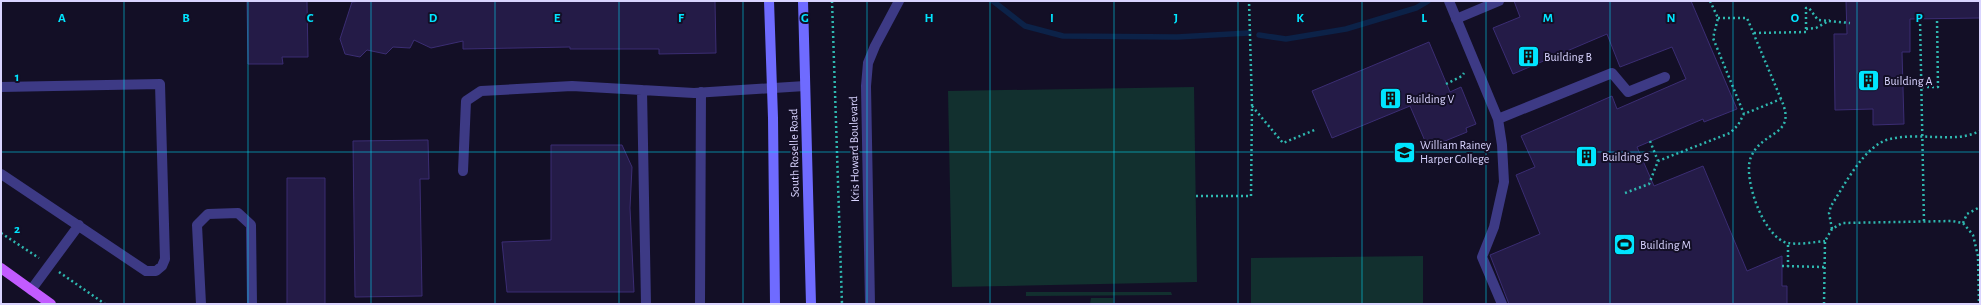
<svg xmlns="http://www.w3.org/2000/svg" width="1981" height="305" font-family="'Alegreya Sans',sans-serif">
	<rect width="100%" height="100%" fill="#130f26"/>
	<path fill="#12302f" d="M1194,87L1197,282L952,287L948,91Z
		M1423,256V304H1251V258Z
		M1026,292H1171L1172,295L1026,296Z
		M1091,298H1113V304H1090Z"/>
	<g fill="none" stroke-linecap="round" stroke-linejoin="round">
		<path stroke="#0c2248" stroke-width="5.5" d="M993,1L1025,26L1063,36L1177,37L1249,33
			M1259,35L1286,39L1346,29L1416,8L1428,1"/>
	</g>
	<path fill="#241b47" stroke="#3b2d73" d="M247,1H307L308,57H282L283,64H248Z
		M362,1H715L716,53L659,54V49H570V47L463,49V41L431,48L414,40L410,48L393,47L386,54L367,50L360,57L345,54L340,39L352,2Z
		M1514,1H1691L1737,109L1704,122L1703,119L1637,147L1654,186L1703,166L1747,271L1782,256V286H1787V304H1509L1490,255L1540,234L1516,175L1535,167L1521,136L1612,96L1617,109L1686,79L1672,47L1620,67L1607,34L1513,74L1493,28L1520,17Z
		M1846,1H1980V18L1910,19V52H1902L1904,124L1873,125V109L1835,110L1834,34H1847Z
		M1429,42L1450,92L1461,87L1476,124L1466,128L1467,132L1428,148L1410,106L1332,138L1312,91Z
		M428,140L429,179H420L422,296L355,297L353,141Z
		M551,145H622L632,167L630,208L634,292H507L502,242L551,240Z
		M287,178H325V304H287Z"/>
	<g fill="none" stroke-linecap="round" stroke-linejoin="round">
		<path stroke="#2fb8b0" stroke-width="2.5" stroke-dasharray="2 3" stroke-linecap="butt" d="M832,1L842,304
			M1710,1L1718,18L1713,38L1744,114L1781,99C1798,137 1763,129 1751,157C1742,177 1764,239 1788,243C1799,245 1814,242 1825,241
			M1718,18H1747L1781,99
			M1920,19L1924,222
			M1806,29L1816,28L1830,20
			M1754,33L1806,32V8H1809L1818,20L1850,23
			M1446,84L1462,76L1464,73
			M1922,87H1938L1937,19
			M1252,106L1283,143L1317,129
			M1650,141L1658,161
			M1625,193L1649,184L1658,161L1730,133L1738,125L1744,114
			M1196,196H1251L1252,105L1249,1
			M1963,223L1967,214L1980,207
			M1832,229L1829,213L1831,206C1844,186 1865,144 1890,139C1903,136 1919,136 1932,137C1950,137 1963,139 1980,131
			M1,233L39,258
			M1782,266L1824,267
			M1788,267V243
			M59,272L105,304
			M1824,304L1825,241L1832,229L1842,223L1952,221L1963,223L1973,235L1978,256L1979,304"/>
		<path stroke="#3d3a85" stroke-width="10" d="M1449,1L1498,119L1502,145L1504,182L1494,227L1482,257L1502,304
			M1456,19L1499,1
			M1,87L160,84L165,259L162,266L156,271H146L1,174
			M642,90L646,304
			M1498,119L1612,73L1628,92L1665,77
			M463,171L466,101L481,91L572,86L694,93L805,86
			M31,290L79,225
			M201,304L197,225L208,214L238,213L251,225L252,304
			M700,304L701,92
			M870,304L866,86L868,63L875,46L899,1"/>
		<path stroke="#6f6bff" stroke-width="10" d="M769,1L773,118L775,304
			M803,1L811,304"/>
		<path stroke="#c25bff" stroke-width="10" d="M1,268L51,304"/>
	</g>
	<path fill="none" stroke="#00e5ff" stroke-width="1" stroke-opacity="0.55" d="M124,1V304M248,1V304M371,1V304M495,1V304M619,1V304M743,1V304M867,1V304M990,1V304M1114,1V304M1238,1V304M1362,1V304M1486,1V304M1610,1V304M1733,1V304M1857,1V304M1,152H1980"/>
	<defs>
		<symbol id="building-square" viewBox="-11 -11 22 22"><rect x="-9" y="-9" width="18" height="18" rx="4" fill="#00e5ff" stroke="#130f26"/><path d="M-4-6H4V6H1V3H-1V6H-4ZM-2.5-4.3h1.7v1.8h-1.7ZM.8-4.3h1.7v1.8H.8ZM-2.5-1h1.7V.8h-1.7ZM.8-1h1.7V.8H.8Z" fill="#111"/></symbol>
		<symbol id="university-square" viewBox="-11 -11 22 22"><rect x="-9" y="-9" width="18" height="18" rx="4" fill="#00e5ff" stroke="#130f26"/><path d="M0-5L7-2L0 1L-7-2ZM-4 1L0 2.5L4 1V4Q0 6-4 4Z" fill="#111"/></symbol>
		<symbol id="stadium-square" viewBox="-11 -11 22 22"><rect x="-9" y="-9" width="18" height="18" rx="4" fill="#00e5ff" stroke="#130f26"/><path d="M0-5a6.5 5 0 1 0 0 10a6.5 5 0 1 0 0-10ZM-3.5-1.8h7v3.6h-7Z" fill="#111"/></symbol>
	</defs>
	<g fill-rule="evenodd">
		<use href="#building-square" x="1516" y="44" width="25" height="25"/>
		<use href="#building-square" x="1856" y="68" width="25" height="25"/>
		<use href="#building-square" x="1378" y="86" width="25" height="25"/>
		<use href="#university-square" x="1392" y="140" width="25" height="25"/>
		<use href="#building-square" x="1574" y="144" width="25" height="25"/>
		<use href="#stadium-square" x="1612" y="232" width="25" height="25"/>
	</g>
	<g text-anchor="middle" stroke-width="4" stroke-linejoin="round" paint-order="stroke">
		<g font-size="12" fill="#d9d4ff" stroke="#130f26" text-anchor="start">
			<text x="1544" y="61">Building B</text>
			<text x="1884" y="85">Building A</text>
			<text x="1406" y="103">Building V</text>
			<text x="1420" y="149">William Rainey<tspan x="1420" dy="14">Harper College</tspan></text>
			<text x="1602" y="161">Building S</text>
			<text x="1640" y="249">Building M</text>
		</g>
		<g font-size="12" fill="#d9d4ff" stroke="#130f26">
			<text transform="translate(854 149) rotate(-91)" y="4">Kris Howard Boulevard</text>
			<text transform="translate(794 153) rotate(-91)" y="4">South Roselle Road</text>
		</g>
	</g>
	<g font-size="13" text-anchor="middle" font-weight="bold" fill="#00e5ff" stroke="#130f26" stroke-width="4" stroke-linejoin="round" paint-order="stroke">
		<text x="62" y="22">A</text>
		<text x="186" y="22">B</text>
		<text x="310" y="22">C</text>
		<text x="433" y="22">D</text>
		<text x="557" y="22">E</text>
		<text x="681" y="22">F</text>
		<text x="805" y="22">G</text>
		<text x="929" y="22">H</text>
		<text x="1052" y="22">I</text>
		<text x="1176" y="22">J</text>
		<text x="1300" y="22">K</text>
		<text x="1424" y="22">L</text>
		<text x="1548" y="22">M</text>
		<text x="1671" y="22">N</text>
		<text x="1795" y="22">O</text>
		<text x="1919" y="22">P</text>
		<text x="17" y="81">1</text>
		<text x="17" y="233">2</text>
	</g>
	<rect width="1981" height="305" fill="none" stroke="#d9d4ff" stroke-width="4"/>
</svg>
